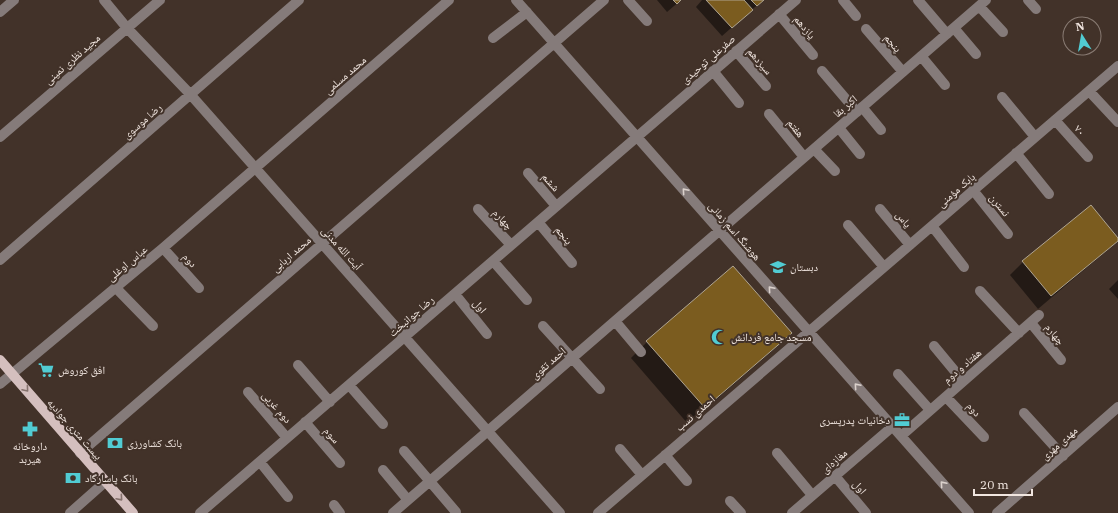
<svg xmlns="http://www.w3.org/2000/svg" width="1118" height="513" font-family="'IBM Plex Serif','Noto Naskh Arabic',serif">
	<rect width="100%" height="100%" fill="#423229"/>
	<path fill="#0007" d="M657,0H681L667,12Z
		M702,0H763L722,36L696,7Z
		M1090,206L1118,240L1105,252L1038,309L1010,275L1023,262Z
		M1118,280V299L1109,289Z
		M790,333L774,349L688,424L631,358L647,342Z"/>
	<path fill="#7b5c1f" stroke="#afa491" d="M673,0H681L677,4Z
		M706,0H744L753,10L732,28Z
		M751,0H764L757,6Z
		M1091,205L1118,238V241L1051,296L1022,261Z
		M733,266L792,333L705,408L646,341Z"/>
	<g fill="none" stroke-linecap="round" stroke-linejoin="round">
		<path stroke="#857b7a" stroke-width="10" d="M104,0L127,28L190,94L560,513
			M516,0L969,513
			M628,0L647,21
			M843,0L856,16
			M918,0L947,34
			M1028,0L1036,9
			M979,6L1003,32
			M0,12L14,0
			M779,14L813,55
			M954,28L976,54
			M866,29L903,72
			M493,38L527,12
			M736,51L766,86
			M921,56L945,85
			M713,71L739,103
			M822,71L857,112
			M1089,91L1118,122
			M1002,97L1035,137
			M862,107L881,130
			M769,114L804,157
			M1055,120L1088,157
			M839,128L860,154
			M0,137L160,0
			M814,149L835,171
			M1016,153L1049,194
			M528,173L556,206
			M973,190L1008,234
			M478,209L511,245
			M880,209L910,245
			M538,222L572,263
			M848,225L884,267
			M932,226L964,267
			M163,248L199,288
			M0,260L299,0
			M493,261L527,300
			M116,288L153,326
			M980,291L1019,333
			M455,294L487,334
			M615,321L641,352
			M1031,323L1061,360
			M543,326L600,389
			M934,346L963,381
			M298,365L330,402
			M898,374L930,410
			M0,384L163,248L449,0
			M349,385L383,424
			M248,392L287,438
			M946,397L984,437
			M1024,413L1063,456
			M305,422L340,463
			M901,436L1039,315
			M620,449L642,475
			M404,451L456,512
			M80,453L604,0
			M777,453L812,495
			M665,455L687,481
			M260,462L288,497
			M383,470L408,500
			M835,476L866,513
			M730,501L741,513
			M334,505L340,513
			M70,513L105,482
			M200,513L796,0
			M393,513L986,0
			M598,513L1118,66
			M792,513L892,427
			M997,513L1118,407"/>
		<path stroke="#d4bfbe" stroke-width="10" d="M0,360L133,513"/>
	</g>
	<defs><path id="oneway-chevron" d="M-2-3.5L2.5 0L-2 3.5" fill="none" stroke-width="1.6" stroke-linecap="round" stroke-linejoin="round"/></defs>
	<g stroke="#dbd1cc">
		<use href="#oneway-chevron" transform="translate(685 191) rotate(-131)"/>
		<use href="#oneway-chevron" transform="translate(771 289) rotate(-131)"/>
		<use href="#oneway-chevron" transform="translate(857 386) rotate(-131)"/>
		<use href="#oneway-chevron" transform="translate(943 484) rotate(-131)"/>
	</g>
	<g stroke="#84716c">
		<use href="#oneway-chevron" transform="translate(26 389) rotate(50)"/>
		<use href="#oneway-chevron" transform="translate(120 498) rotate(49)"/>
	</g>
	<defs>
		<symbol id="school-bare" viewBox="-9 -9 18 18"><path d="M0-5L7-2L0 1L-7-2ZM-4 1L0 2.5L4 1V4Q0 6-4 4Z" fill="#51ccd3" stroke="#423229" stroke-width="2.5" paint-order="stroke"/></symbol>
		<symbol id="mosque-bare" viewBox="-9 -9 18 18"><path d="M3.5-4.9A6 6 0 1 0 3.5 4.9A5 5 0 1 1 3.5-4.9Z" fill="#51ccd3" stroke="#423229" stroke-width="2.5" paint-order="stroke"/></symbol>
		<symbol id="supermarket-bare" viewBox="-9 -9 18 18"><path d="M-6-5.5h2.5l.6 2H6L4.5 2H-2.5L-4.4-4H-6ZM-1.5 3.2a1.3 1.3 0 1 0 .1 0ZM3 3.2a1.3 1.3 0 1 0 .1 0Z" fill="#51ccd3" stroke="#423229" stroke-width="2.5" paint-order="stroke"/></symbol>
		<symbol id="office-bare" viewBox="-9 -9 18 18"><path d="M-6-3h4V-5.5h4V-3h4V5H-6ZM-1-4.5V-3h2v-1.5ZM-6 0V1H6V0Z" fill="#51ccd3" stroke="#423229" stroke-width="2.5" paint-order="stroke"/></symbol>
		<symbol id="pharmacy-bare" viewBox="-9 -9 18 18"><path d="M-2-6h4v4h4v4h-4v4h-4v-4h-4v-4h4Z" fill="#51ccd3" stroke="#423229" stroke-width="2.5" paint-order="stroke"/></symbol>
		<symbol id="bank-bare" viewBox="-9 -9 18 18"><path d="M-6-4H6V4H-6ZM0-2.3a2.3 2.3 0 1 0 0 4.6a2.3 2.3 0 1 0 0-4.6Z" fill="#51ccd3" stroke="#423229" stroke-width="2.5" paint-order="stroke"/></symbol>
	</defs>
	<g fill-rule="evenodd">
		<use href="#school-bare" x="767" y="256" width="22" height="22"/>
		<use href="#mosque-bare" x="708" y="326" width="22" height="22"/>
		<use href="#supermarket-bare" x="35" y="359" width="22" height="22"/>
		<use href="#office-bare" x="891" y="409" width="22" height="22"/>
		<use href="#pharmacy-bare" x="19" y="418" width="22" height="22"/>
		<use href="#bank-bare" x="104" y="432" width="22" height="22"/>
		<use href="#bank-bare" x="62" y="467" width="22" height="22"/>
	</g>
	<g text-anchor="middle" stroke-width="4" stroke-linejoin="round" paint-order="stroke">
		<g font-size="11" fill="#f1e6e0" stroke="#423229">
			<text transform="translate(805 27) rotate(50)" y="4">یازدهم</text>
			<text transform="translate(893 43) rotate(49)" y="4">پنجم</text>
			<text transform="translate(72 59) rotate(-41)" y="4">مجید نظری نمینی</text>
			<text transform="translate(708 59) rotate(-41)" y="4">صفرعلی توحیدی</text>
			<text transform="translate(760 61) rotate(49)" y="4">سیزدهم</text>
			<text transform="translate(345 75) rotate(-41)" y="4">محمد مسلمی</text>
			<text transform="translate(845 106) rotate(-41)" y="4">اکبر بقا</text>
			<text transform="translate(142 121) rotate(-41)" y="4">رضا موسوی</text>
			<text transform="translate(796 128) rotate(52)" y="4">هفتم</text>
			<text transform="translate(1080 130) rotate(49)" y="4">۷۰</text>
			<text transform="translate(551 182) rotate(49)" y="4">ششم</text>
			<text transform="translate(956 190) rotate(-41)" y="4">بابک مؤمنی</text>
			<text transform="translate(1000 205) rotate(52)" y="4">نسترن</text>
			<text transform="translate(503 219) rotate(47)" y="4">چهارم</text>
			<text transform="translate(904 219) rotate(51)" y="4">یاس</text>
			<text transform="translate(735 231) rotate(49)" y="4">هوشنگ اسم زمانی</text>
			<text transform="translate(564 235) rotate(50)" y="4">پنجم</text>
			<text transform="translate(342 248) rotate(48)" y="4">آیت‌ الله مدنی</text>
			<text transform="translate(291 254) rotate(-41)" y="4">محمد اربابی</text>
			<text transform="translate(190 260) rotate(49)" y="4">دوم</text>
			<text transform="translate(127 263) rotate(-40)" y="4">عباس اوغلی</text>
			<text transform="translate(480 306) rotate(51)" y="4">اول</text>
			<text transform="translate(411 316) rotate(-41)" y="4">رضا جوانبخت</text>
			<text transform="translate(1055 334) rotate(51)" y="4">چهارم</text>
			<text transform="translate(548 363) rotate(-41)" y="4">احمد تقوی</text>
			<text transform="translate(962 366) rotate(-41)" y="4">هفتاد و دوم</text>
			<text transform="translate(277 407) rotate(49)" y="4">دوم غربی</text>
			<text transform="translate(974 409) rotate(47)" y="4">دوم</text>
			<text transform="translate(695 413) rotate(-41)" y="4">احمدی نسب</text>
			<text transform="translate(75 429) rotate(49)" y="4">بیست متری جوادیه</text>
			<text transform="translate(332 435) rotate(49)" y="4">سوم</text>
			<text transform="translate(1059 443) rotate(-41)" y="4">مهدی مهری</text>
			<text transform="translate(834 461) rotate(-41)" y="4">مغازه‌ای</text>
			<text transform="translate(860 487) rotate(50)" y="4">اول</text>
		</g>
		<g font-size="11" fill="#f1e6e0" stroke="#423229" text-anchor="start">
			<text x="790" y="271">دبستان</text>
			<text x="731" y="341">مسجد جامع فردانش</text>
			<text x="58" y="374">افق کوروش</text>
			<text x="890" y="424" text-anchor="end">دخانیات پدرپسری</text>
			<text x="127" y="447">بانک کشاورزی</text>
			<text x="30" y="450" text-anchor="middle">داروخانه<tspan x="30" dy="13">هیربد</tspan></text>
			<text x="85" y="482">بانک پاسارگاد</text>
		</g>
	</g>
	<g transform="translate(1082 36) rotate(349)"><circle r="19" fill="#423229" stroke="#887a72"/>
	<path d="M0-3L7 15L0 10L-7 15Z" fill="#51ccd3"/>
	<text y="-6" font-size="11" font-weight="bold" text-anchor="middle" fill="#f1e6e0">N</text>
	</g>
	<path d="M974 489v6h58v-6" fill="none" stroke="#f1e6e0" stroke-width="2"/>
	<text x="980" y="489" font-size="12" fill="#f1e6e0" stroke="#423229" stroke-width="3" paint-order="stroke">20 m</text>
</svg>
